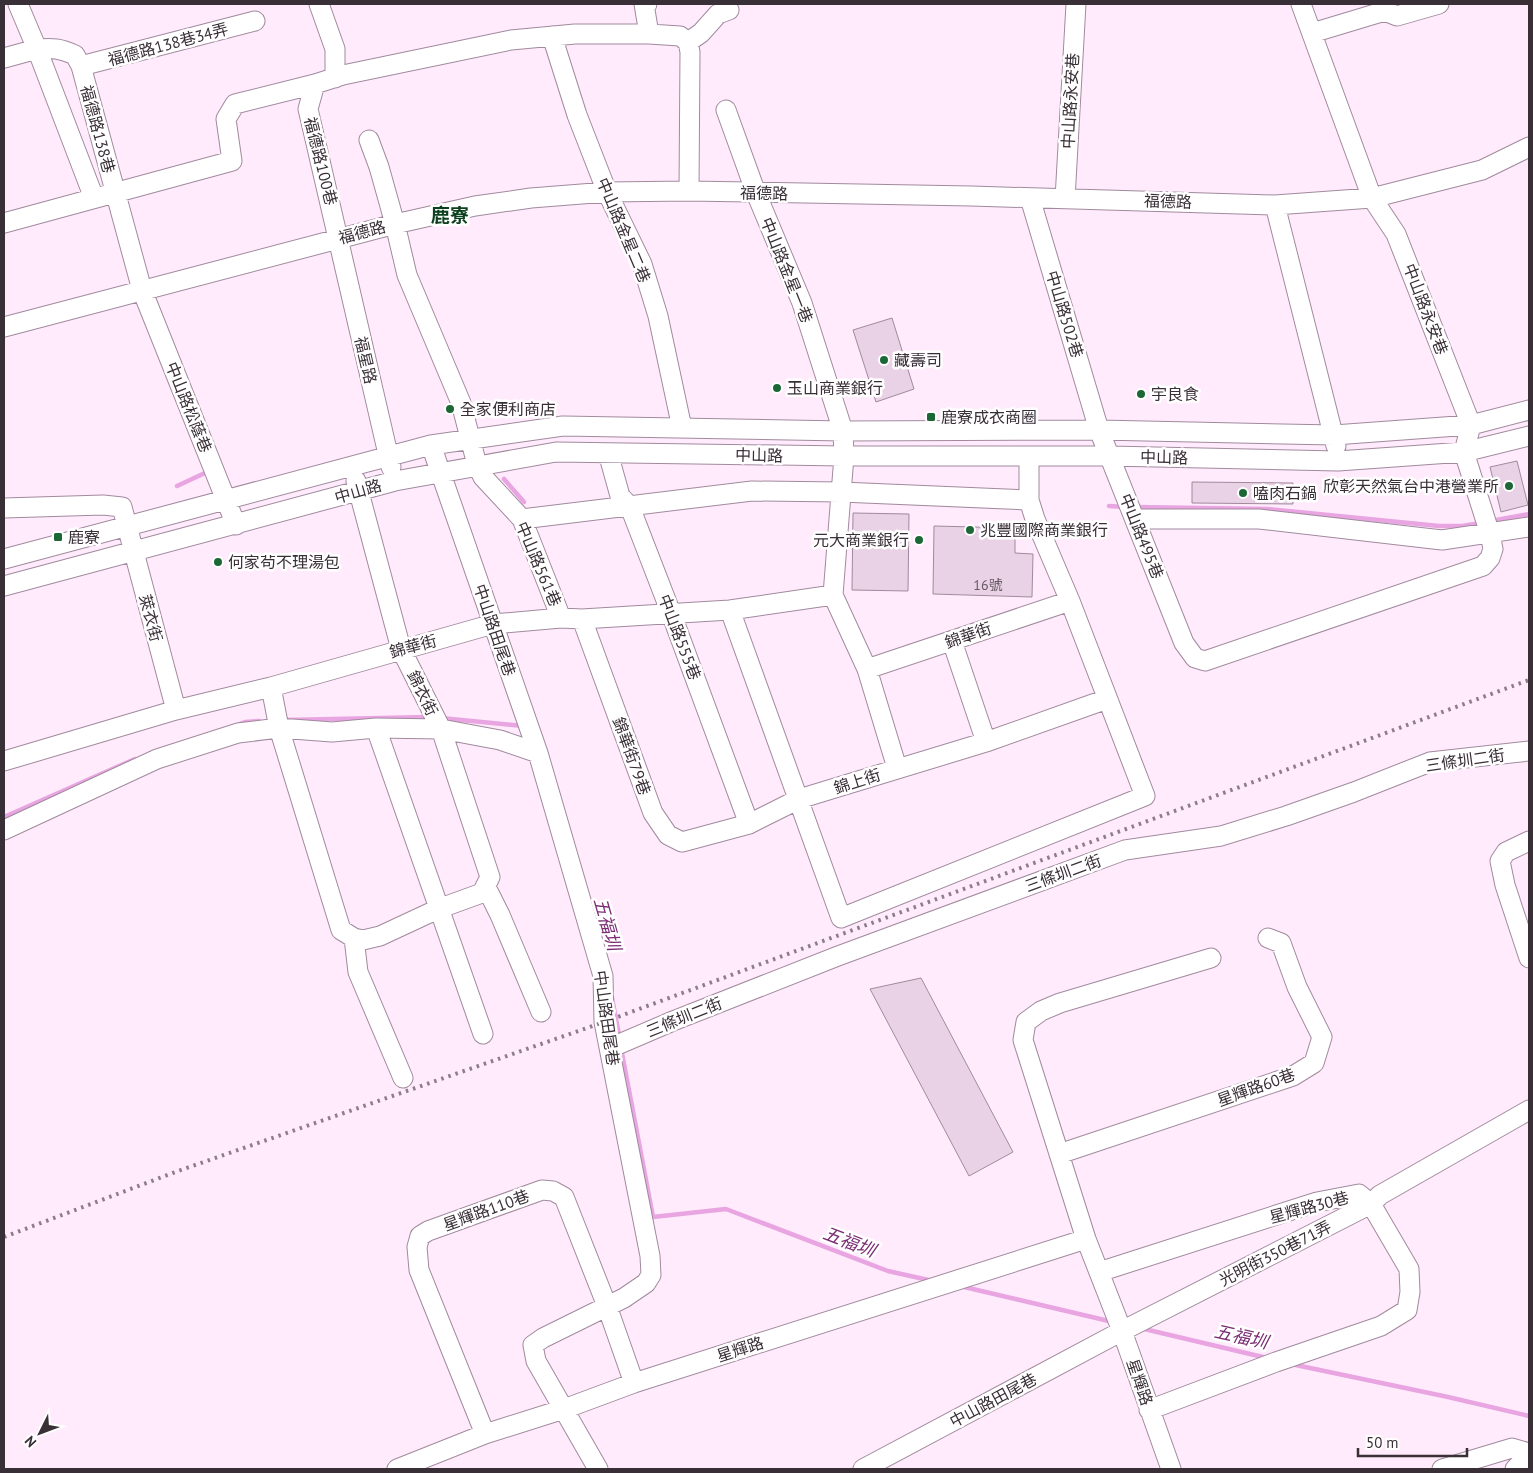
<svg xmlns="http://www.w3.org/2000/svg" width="1533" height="1473" font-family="'PT Sans','Noto Sans TC',sans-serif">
	<rect width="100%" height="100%" fill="#ffebfc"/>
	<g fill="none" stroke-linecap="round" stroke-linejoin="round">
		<path stroke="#e8a5e1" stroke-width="4.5" d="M504,479L524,502
			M177,486L207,472
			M1109,506L1125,507
			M1135,507L1268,509L1439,526H1462L1481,523
			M1491,521L1529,514
			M441,718L523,726
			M286,720L429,717
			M237,725L245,722L259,721
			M4,817L135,759
			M612,998L620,1040
			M621,1048L653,1217L726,1209L888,1271L933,1281
			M960,1286L1113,1322
			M1140,1328L1267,1358
			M1291,1364L1448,1397L1529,1416"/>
	</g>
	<path fill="#e9d1e6" stroke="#a08a9d" d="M892,318L914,389L876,402L853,330Z
		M1517,461L1528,505L1501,512L1490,467Z
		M1192,482L1293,483V504L1192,503Z
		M853,513L909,514L908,591L852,590Z
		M934,526L1015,528V553L1033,554L1032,597L933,594Z
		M921,978L1013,1152L969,1176L870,989Z"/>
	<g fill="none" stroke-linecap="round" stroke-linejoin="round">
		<defs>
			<path id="minor" d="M18,4L37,49C54,48 59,48 75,55L81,66L142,290L236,525
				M319,4L335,49V78
				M647,4H644L649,34
				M1312,33L1385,11L1397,16L1439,4
				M552,36L577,115L607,192L642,264L658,316L682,428
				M688,42L701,33L718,14L729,10
				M4,58L37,49L94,198
				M81,66L255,21
				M315,84L308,109L391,467
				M726,110L756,193L802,303L843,431L844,456L833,595L867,669L897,768
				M369,140L379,167L395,224L407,275L461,403L477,465L483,477L522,519L561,618
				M1030,198L1099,430L1184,643L1195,658L1205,661L1483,566L1490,558L1493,549L1490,534L1464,452L1471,425L1396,234L1372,198L1301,4
				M1065,199L1076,4
				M1275,205L1336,446
				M4,223L232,161L226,119L235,104L315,84L343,75L511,40L575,34H649L680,36L688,42L690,52L689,191
				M4,327L395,224L475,206L531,198L607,192L689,191L971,196L1275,205L1372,198L1482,170L1529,147
				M431,445L538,753L603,976L604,1022L650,1256L651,1275L646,1283L624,1298L543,1338L533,1345L536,1361L598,1469
				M608,453L620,496L630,507L671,613L749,824
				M4,508L103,505L122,507L176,710
				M522,519L752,491L841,492L1029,500
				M1135,519H1259L1442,540L1529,527
				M4,559L431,445L563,426L843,431L1099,430L1334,435L1471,425L1529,410
				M4,586L395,481L556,452L844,456H1109L1338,461L1464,452L1529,436
				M730,610L841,918L1145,796L1070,601L1035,519L1029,500V456
				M582,619L653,813L668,835L682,842L749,824L799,799L986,742L1107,699
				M952,641L986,742
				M867,669L1070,601
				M271,687L279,728L341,930L354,938L363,940L380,936L438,909L482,893L490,877L441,729L401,649L356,481
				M376,728L483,1034
				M4,761L176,710L271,687L493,624L561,618L582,619L730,610L833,595
				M4,830L157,759L238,733L279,728L332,732L376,728L441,729L500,740L538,753
				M1529,841L1506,852L1500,861L1505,885L1529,958
				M486,887L500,915L541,1012
				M354,938L358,972L403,1078
				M610,1048L673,1021L838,956L1125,850L1221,836L1286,816L1354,792L1430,762L1529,751
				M1059,1154L1293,1076L1314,1063L1322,1037L1297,987L1281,943L1268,938
				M1086,1239L1023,1040L1026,1022L1041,1011L1060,1003L1211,958
				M1099,1272L1317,1202L1359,1194L1371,1204L1409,1269L1410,1292L1407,1310L1381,1326L1276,1362L1149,1410
				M485,1434L419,1270L417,1247L420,1236L428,1231L542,1190L553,1191L564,1197L607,1306L634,1383
				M397,1469L485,1434L564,1409L634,1383L1086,1239L1122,1331L1171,1469
				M863,1469L1122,1331L1371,1204L1380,1195L1529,1110
				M1442,1469L1512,1448L1529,1453
				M1515,1469L1529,1455"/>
		</defs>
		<use href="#minor" stroke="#a18a9e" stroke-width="21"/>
		<use href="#minor" stroke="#fff" stroke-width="19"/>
		<path stroke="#8c7d89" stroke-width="4" stroke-dasharray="2.5 5" stroke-linecap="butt" d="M4,1237L178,1171L604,1022L1529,680"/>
	</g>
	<g fill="#1b6735" stroke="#fff" stroke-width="2">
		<circle cx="884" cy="360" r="5"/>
		<circle cx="777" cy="388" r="5"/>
		<circle cx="1141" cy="394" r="5"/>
		<circle cx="450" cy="409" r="5"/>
		<rect x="926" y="412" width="10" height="10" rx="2.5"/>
		<circle cx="1509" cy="486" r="5"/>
		<circle cx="1243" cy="493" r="5"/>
		<circle cx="970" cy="530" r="5"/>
		<rect x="53" y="532" width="10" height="10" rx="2.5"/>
		<circle cx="919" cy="540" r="5"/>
		<circle cx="218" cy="562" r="5"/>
	</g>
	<g text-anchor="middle" stroke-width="5" stroke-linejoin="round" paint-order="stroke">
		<g font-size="14" fill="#655863">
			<text x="988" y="590">16號</text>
		</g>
		<g font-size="16" fill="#392f37" stroke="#fff">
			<text transform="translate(168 44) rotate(-15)" y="6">福德路138巷34弄</text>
			<text transform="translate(1070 101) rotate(-87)" y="6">中山路永安巷</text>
			<text transform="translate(98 129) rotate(75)" y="6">福德路138巷</text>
			<text transform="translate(321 161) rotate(76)" y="6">福德路100巷</text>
			<text transform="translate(764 193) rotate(1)" y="6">福德路</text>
			<text transform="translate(1168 201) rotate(2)" y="6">福德路</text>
			<text transform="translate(624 230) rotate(67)" y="6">中山路金星二巷</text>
			<text transform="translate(362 232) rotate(-15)" y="6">福德路</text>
			<text transform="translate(787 270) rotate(68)" y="6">中山路金星一巷</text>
			<text transform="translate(1426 309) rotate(69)" y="6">中山路永安巷</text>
			<text transform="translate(1065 314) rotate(73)" y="6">中山路502巷</text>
			<text transform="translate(366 360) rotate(77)" y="6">福星路</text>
			<text transform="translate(189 407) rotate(68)" y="6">中山路松蔭巷</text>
			<text transform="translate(759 455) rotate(1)" y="6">中山路</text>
			<text transform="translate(1164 457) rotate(1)" y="6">中山路</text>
			<text transform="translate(358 491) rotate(-16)" y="6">中山路</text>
			<text transform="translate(1142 536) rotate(68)" y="6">中山路495巷</text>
			<text transform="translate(539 564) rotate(67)" y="6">中山路561巷</text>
			<text transform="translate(151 618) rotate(75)" y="6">萊衣街</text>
			<text transform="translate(495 630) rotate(71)" y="6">中山路田尾巷</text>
			<text transform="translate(968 635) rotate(-19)" y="6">錦華街</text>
			<text transform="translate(680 637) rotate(69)" y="6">中山路555巷</text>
			<text transform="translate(413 646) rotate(-15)" y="6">錦華街</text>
			<text transform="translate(423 693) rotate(64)" y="6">錦衣街</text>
			<text transform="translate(632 756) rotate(70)" y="6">錦華街79巷</text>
			<text transform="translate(1465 760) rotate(-8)" y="6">三條圳二街</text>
			<text transform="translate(857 781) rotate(-18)" y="6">錦上街</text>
			<text transform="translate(1063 873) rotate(-20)" y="6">三條圳二街</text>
			<text transform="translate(684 1017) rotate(-22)" y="6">三條圳二街</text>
			<text transform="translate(607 1018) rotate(82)" y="6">中山路田尾巷</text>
			<text transform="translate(1256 1087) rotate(-20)" y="6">星輝路60巷</text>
			<text transform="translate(1309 1207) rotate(-15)" y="6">星輝路30巷</text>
			<text transform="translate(486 1210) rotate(-20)" y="6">星輝路110巷</text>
			<text transform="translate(1275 1253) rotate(-27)" y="6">光明街350巷71弄</text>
			<text transform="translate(740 1349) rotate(-18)" y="6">星輝路</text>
			<text transform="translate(1140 1382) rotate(71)" y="6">星輝路</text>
			<text transform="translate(993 1400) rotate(-28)" y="6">中山路田尾巷</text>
		</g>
		<g font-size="16" fill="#392f37" stroke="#fff" text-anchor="start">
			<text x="894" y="366">藏壽司</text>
			<text x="787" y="394">玉山商業銀行</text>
			<text x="1151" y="400">宇良食</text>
			<text x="460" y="415">全家便利商店</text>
			<text x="941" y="423">鹿寮成衣商圈</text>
			<text x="1499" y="492" text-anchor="end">欣彰天然氣台中港營業所</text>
			<text x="1253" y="499">嗑肉石鍋</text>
			<text x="980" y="536">兆豐國際商業銀行</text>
			<text x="68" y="543">鹿寮</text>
			<text x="909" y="546" text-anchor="end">元大商業銀行</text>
			<text x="228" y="568">何家茍不理湯包</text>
		</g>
		<g font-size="18" font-style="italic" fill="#7b2e76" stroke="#fff">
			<text transform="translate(607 924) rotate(74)" y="6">五福圳</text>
			<text transform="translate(849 1242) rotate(21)" y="6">五福圳</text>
			<text transform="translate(1241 1337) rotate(13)" y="6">五福圳</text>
		</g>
		<g font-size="19" font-weight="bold" fill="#0c401e" stroke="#fff">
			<text x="450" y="222">鹿寮</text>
		</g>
	</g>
	<rect width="1533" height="1473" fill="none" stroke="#392f37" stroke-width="10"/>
	<g transform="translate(40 1433) rotate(228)" stroke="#ffffff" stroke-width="4" paint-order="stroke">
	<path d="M0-4L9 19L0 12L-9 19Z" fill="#392f37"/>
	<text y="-8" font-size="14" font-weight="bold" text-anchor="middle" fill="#392f37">N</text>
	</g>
	<path d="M1358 1448v8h109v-8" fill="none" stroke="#392f37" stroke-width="2.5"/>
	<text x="1366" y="1448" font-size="15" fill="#392f37" stroke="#ffffff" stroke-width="4" paint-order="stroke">50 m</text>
</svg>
